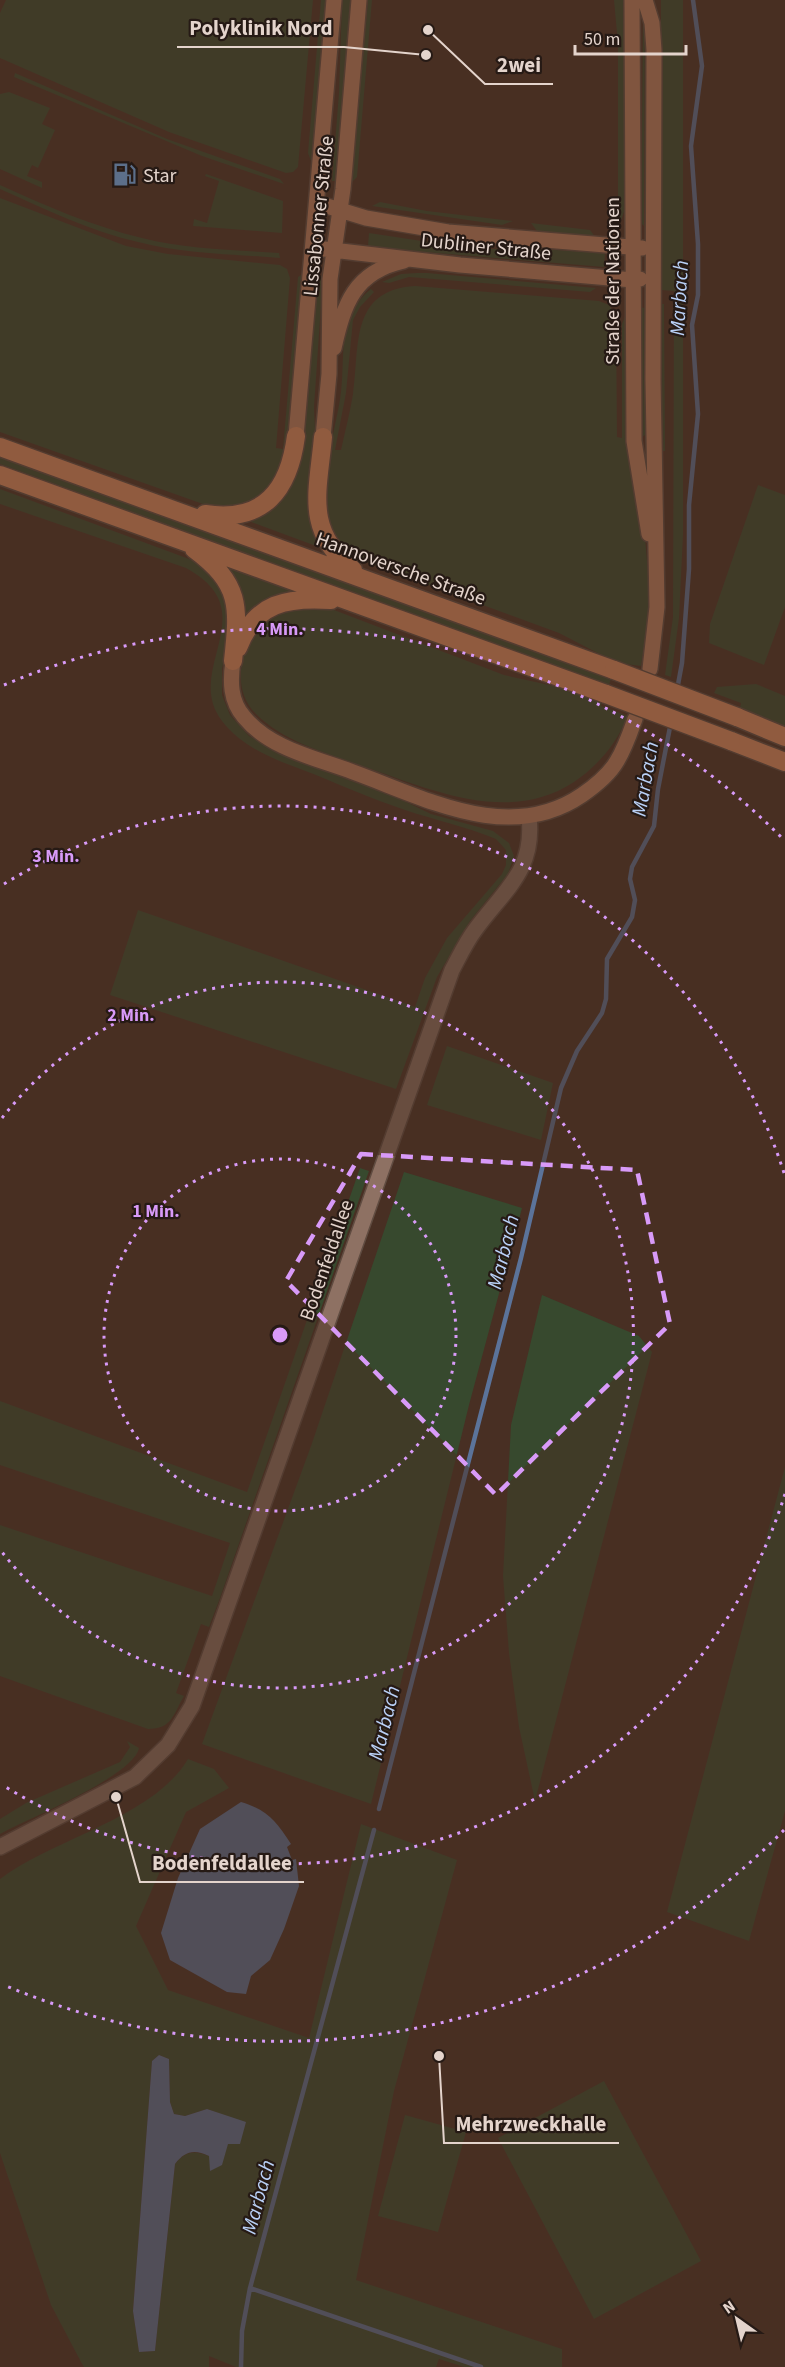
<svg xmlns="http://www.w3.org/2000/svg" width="785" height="2367" font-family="'Source Sans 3',sans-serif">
	<rect width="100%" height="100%" fill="#482f23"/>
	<path fill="#37492e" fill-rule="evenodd" d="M6,0H313L298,167L293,172L286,173L169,132L0,58V13Z
		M321,0H326L312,164L308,153Z
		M342,0H352L337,181H332L339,93Z
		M368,0H372L357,177L352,182Z
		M614,0H623L624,28V212L618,229V44Z
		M661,0H683V535L679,618L671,677L665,675L673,617L674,291L661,290Z
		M643,19L645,20L644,226L641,223Z
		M15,73L167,139L280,179L284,184L202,156L14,77Z
		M9,92L50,108L42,124L55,130L38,168L32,165L27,176L42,182V188L0,169V94Z
		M206,174L283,201L282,233L193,226L194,219L207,223L219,181L205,176Z
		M0,185C46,206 92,226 142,238C186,249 233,250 279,253L280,258C233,254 184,254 138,242C90,231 45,209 0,189Z
		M0,198L126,246L168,254L280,265L287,269L290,278L276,448L283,449L298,277L302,274L286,458L266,494L237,507L203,504L0,432Z
		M380,202L427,211L513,221L502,225L372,206Z
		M531,223L590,230L596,238L537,231Z
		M369,233L475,249H541L605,253L604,267L376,248L368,246Z
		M417,273H427L596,288L590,292L409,277L389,283L382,282L401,274Z
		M316,275L323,276L314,407L320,543L316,546L251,522L300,461L307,407Z
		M415,286L599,301L609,305L616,315L617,437L622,438V324L626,314L649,584V617L641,666L617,663L559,633L371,564C349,553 332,540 326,515C318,481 337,427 341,392C344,369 341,340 349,318C354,307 361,297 371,289L374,292L360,307L353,320L346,393L335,450H341C345,431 350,413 353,394C360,347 349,290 415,286Z
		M661,304H664L665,451H661Z
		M639,307L645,308V435L641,438Z
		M0,457L611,679L609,685L0,464Z
		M758,485L785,495V607L764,665L709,643L710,624Z
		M0,489L200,563L226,591L231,626L222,669V695L230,715L249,736L291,759L396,797L431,814L493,831L509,843L514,856L508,874L470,921L437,977L396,1089L110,995L138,910L415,1007L425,978L447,938L502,874L506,865V850L496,839C467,827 435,820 405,810C375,800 345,787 316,775C282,762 245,751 222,721C182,669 267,612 186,568L0,504Z
		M230,567L293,589L248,618H244L243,597L228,570Z
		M321,605L504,675L563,688L602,702L601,706L628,716C616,744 599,765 574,782C509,825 432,790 365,767C329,754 284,742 256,714C225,683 245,628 281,611C292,606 309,607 321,605Z
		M756,684L785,696V727L740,708L741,703L714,693L717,687Z
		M447,1046L553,1083L541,1140L427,1105Z
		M360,1168L369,1171L220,1598L209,1627L201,1624L176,1693L184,1696C173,1715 172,1729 148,1729L0,1676V1525L212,1596L230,1543L0,1465V1401L247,1492Z
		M404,1172L522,1208L469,1405L371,1804L202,1744L311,1446Z
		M542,1295L639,1336L652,1352L535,1801L519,1727L509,1653L503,1576L511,1425Z
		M785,1467V1811L749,1941L667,1912Z
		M127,1741L139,1748C134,1776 27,1819 0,1834V1819L26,1803L120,1762L130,1747Z
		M188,1759L214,1769L229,1788L186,1812L136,1926L168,1990L309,2038L361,1824L457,1860L394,2091L356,2280L562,2349V2367H464L439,2359L436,2367H236L209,2356V2367H84L81,2362L51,2305L0,2153V1879C53,1839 154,1817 188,1759ZM159,2055L169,2059L170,2102L174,2114L185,2116L207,2109L246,2123L228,2144L209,2156C194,2150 185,2151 175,2164L155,2351L139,2352L133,2311L152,2061Z
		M604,2081L701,2261L594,2319L498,2138Z
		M405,2115L466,2132L438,2232L378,2216Z"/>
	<path fill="#5b739a" d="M241,1802C268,1810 276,1821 291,1844L287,1847L292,1860L296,1859L299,1886L284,1929L270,1960L251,1976L246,1994L227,1992L170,1960L161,1933L178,1878L200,1829Z
		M159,2055L169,2059L170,2102L174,2114L185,2116L207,2109L246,2122L240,2144H228L222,2165L210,2171L209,2156C194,2149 185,2151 175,2164L155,2351L139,2352L133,2311L152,2061Z"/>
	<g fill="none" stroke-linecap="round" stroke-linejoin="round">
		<path stroke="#5b739a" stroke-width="4.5" d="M677,690L682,663L689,569V505L698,414L692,325L698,295V244L691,146L702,66L693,0
			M379,1809L521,1258L561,1088L577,1051L602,1013L606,999L607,959L632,917L635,900L630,879L632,867L654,826L658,789L671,722
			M250,2288L481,2367
			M241,2367L242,2331L250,2288L374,1830"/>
		<defs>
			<path id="minor" d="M0,1847L135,1777L168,1745L192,1706L452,970C459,957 466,942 475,930C504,890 535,871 529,817"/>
			<path id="major" d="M632,0L634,441L649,534
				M645,0L652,23L654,50L653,380L657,607L650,669
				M317,203L366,218L448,232L642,248
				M324,249L460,265L633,280L640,279
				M334,348C344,304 354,272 404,261
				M296,436L334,0
				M323,437L329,374L330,279L343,189L359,0
				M233,661C230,681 230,701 244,717C270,749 316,758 353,772C425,798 509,845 582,795C595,786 609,775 617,761C625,748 630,733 635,719"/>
			<path id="highway" d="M323,437C318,492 304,530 353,570
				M0,447L614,670
				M0,475L606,694
				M205,514C264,523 289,490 296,436
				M194,549C241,584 239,606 233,661
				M238,648C255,602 288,597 331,600
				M737,717L785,737
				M731,741L785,762"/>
		</defs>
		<use href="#minor" stroke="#604c41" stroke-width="18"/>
		<use href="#major" stroke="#604c41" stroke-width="18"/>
		<use href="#highway" stroke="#604c41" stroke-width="21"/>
		<use href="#minor" stroke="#8e7163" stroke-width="15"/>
		<use href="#major" stroke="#c38462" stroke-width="15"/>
		<use href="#highway" stroke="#e69062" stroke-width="18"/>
		<defs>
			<path id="highway-bridge" d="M614,670L737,717
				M606,694L731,741"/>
		</defs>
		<use href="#highway-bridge" stroke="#604c41" stroke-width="21" stroke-linecap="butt"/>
		<use href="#highway-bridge" stroke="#e69062" stroke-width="18"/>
	</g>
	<path d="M0 0H785V2367H0ZM361,1154L637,1170L670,1324L496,1495L286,1281Z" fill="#482f23" fill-opacity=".55" fill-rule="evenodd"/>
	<path fill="none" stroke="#d89af8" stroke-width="4.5" stroke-dasharray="12 8" stroke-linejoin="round" d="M361,1154L637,1170L670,1324L496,1495L286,1281Z"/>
	<g fill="none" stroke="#d89af8" stroke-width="3" stroke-dasharray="3 6">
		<circle cx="280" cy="1335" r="176"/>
		<path d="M2 1118A353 353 0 1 1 2 1552"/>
		<path d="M785 1494A529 529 0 0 1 4 1786M4 884A529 529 0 0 1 785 1176"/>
		<path d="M784 1830A706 706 0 0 1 4 1985M4 685A706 706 0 0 1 784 840"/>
	</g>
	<defs>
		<symbol id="fuel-bare" viewBox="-9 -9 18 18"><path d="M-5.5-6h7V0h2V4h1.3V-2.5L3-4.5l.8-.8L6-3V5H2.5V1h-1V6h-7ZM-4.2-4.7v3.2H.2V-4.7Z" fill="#5c6f8a" stroke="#261a15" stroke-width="2.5" paint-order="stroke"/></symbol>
	</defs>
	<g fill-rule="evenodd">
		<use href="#fuel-bare" x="108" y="158" width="33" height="33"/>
	</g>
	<g text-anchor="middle" stroke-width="4.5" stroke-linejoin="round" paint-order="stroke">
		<g font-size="20" fill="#e4d4cc" stroke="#261a15" text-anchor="start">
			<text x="143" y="182">Star</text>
		</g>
		<g font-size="20" fill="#e4d4cc" stroke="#261a15">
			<text transform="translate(318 216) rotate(-84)" y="7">Lissabonner Straße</text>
			<text transform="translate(486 246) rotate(6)" y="7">Dubliner Straße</text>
			<text transform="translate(612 281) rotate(-90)" y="7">Straße der Nationen</text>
			<text transform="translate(401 568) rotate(20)" y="7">Hannoversche Straße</text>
			<text transform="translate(326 1260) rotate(-71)" y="7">Bodenfeldallee</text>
		</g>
		<g font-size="21" font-style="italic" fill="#b9d0f6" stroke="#261a15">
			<text transform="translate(679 298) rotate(-87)" y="7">Marbach</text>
			<text transform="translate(645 779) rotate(-80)" y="7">Marbach</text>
			<text transform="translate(503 1252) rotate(-76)" y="7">Marbach</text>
			<text transform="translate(384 1723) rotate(-76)" y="7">Marbach</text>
			<text transform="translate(258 2197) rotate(-75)" y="7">Marbach</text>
		</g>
	</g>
	<circle cx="280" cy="1335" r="9" fill="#d89af8" stroke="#261a15" stroke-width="3"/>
	<g font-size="18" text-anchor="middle" font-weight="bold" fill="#d89af8" stroke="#261a15" stroke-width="4.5" stroke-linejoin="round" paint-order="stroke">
		<text x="280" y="635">4 Min.</text>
		<text x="56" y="862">3 Min.</text>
		<text x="131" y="1021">2 Min.</text>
		<text x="156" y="1217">1 Min.</text>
	</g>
	<path fill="none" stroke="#e4d4cc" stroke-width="2" d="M426 55L344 47H177M428 30L485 84H553M116 1797L140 1882H304M439 2056L444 2143H619"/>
	<g fill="#e4d4cc" stroke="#261a15" stroke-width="2">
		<circle cx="426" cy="55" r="6"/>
		<circle cx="428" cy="30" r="6"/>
		<circle cx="116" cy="1797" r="6"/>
		<circle cx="439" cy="2056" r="6"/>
	</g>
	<g font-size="21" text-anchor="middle" font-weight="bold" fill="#e4d4cc" stroke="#261a15" stroke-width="4.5" stroke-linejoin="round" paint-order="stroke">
		<text x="261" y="35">Polyklinik Nord</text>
		<text x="519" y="72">2wei</text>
		<text x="222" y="1870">Bodenfeldallee</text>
		<text x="531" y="2131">Mehrzweckhalle</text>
	</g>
	<g transform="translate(737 2319) rotate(326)" stroke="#261a15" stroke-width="4.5" paint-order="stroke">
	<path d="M0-4.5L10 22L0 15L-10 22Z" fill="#e4d4cc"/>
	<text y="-9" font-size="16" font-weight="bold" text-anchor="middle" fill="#e4d4cc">N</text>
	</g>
	<path d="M575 45v9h111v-9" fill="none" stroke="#e4d4cc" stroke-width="3"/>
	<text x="584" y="45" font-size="18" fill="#e4d4cc" stroke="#261a15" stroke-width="4.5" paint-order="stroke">50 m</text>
</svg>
